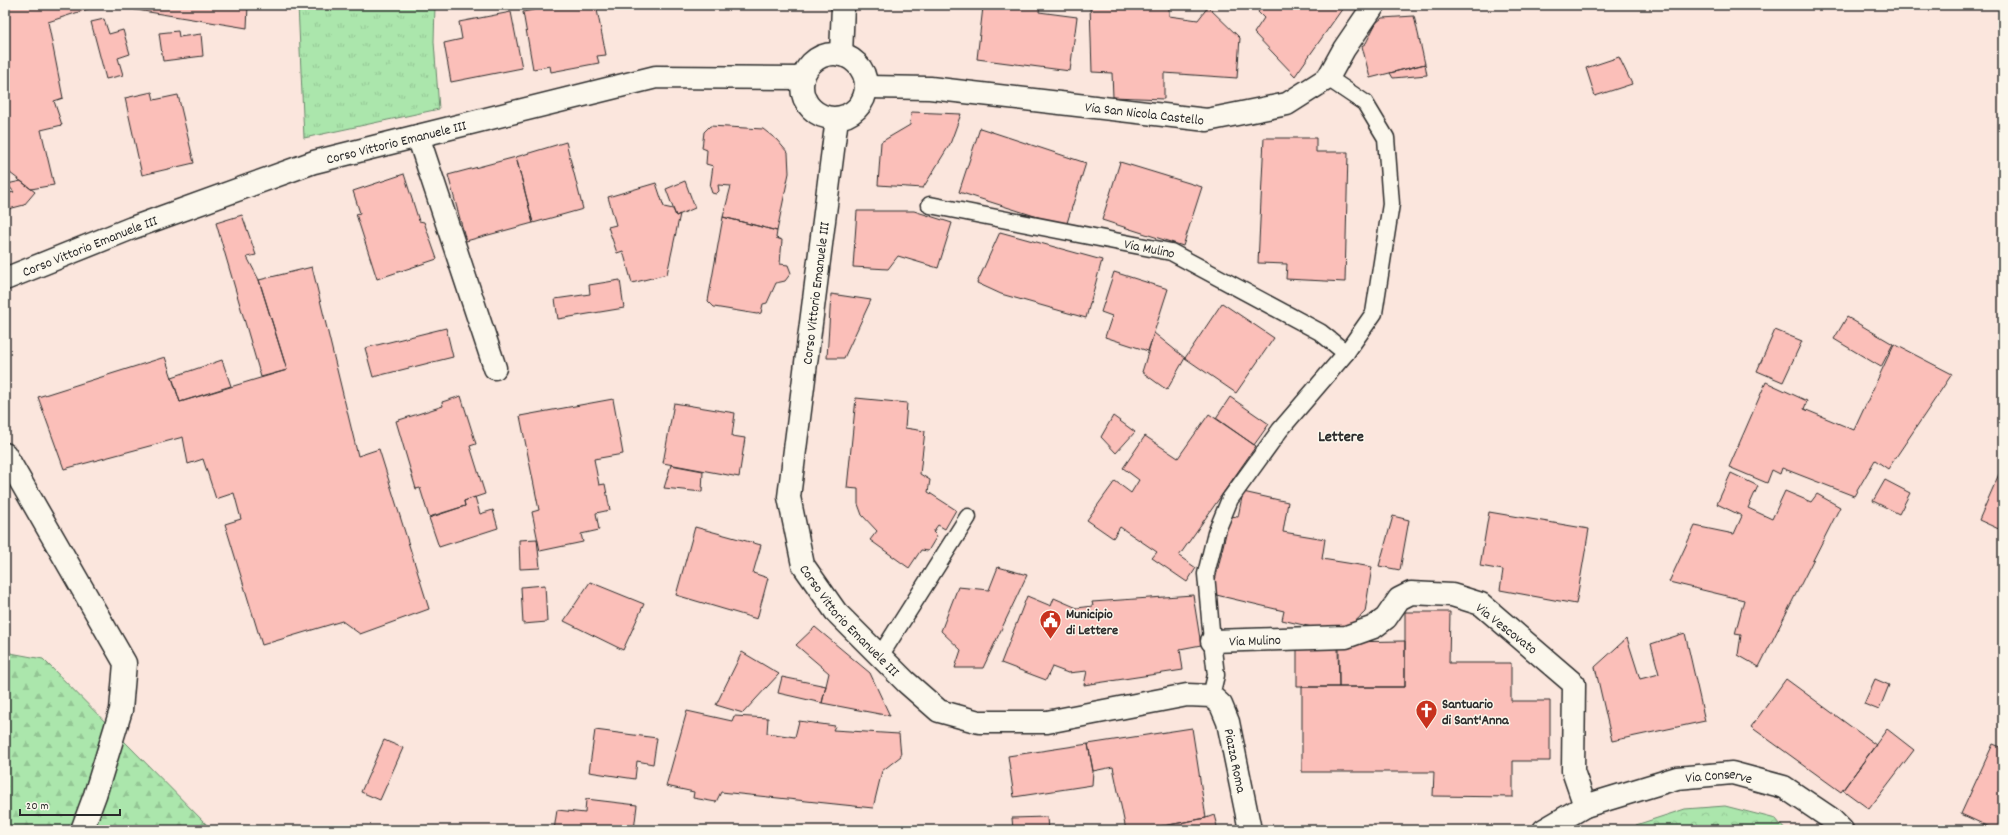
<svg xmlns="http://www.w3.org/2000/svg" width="2008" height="835" font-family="Dekko,sans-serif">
	<defs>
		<pattern id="grass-tufts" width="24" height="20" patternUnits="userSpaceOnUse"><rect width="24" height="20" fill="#abe6ac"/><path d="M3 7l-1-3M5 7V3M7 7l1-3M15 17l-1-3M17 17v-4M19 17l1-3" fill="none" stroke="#93c594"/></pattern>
		<pattern id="forest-firs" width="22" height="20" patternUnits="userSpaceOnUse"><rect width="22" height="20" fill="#abe6ac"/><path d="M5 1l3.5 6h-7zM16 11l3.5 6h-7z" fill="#93c594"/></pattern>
		<pattern id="park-crowns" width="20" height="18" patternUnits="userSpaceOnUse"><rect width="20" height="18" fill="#abe6ac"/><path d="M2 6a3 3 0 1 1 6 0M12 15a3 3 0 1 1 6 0" fill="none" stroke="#93c594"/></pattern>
	</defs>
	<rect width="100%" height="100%" fill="#fbe6dd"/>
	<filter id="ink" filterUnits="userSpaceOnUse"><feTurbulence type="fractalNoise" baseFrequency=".025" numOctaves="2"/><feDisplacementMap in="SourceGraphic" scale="8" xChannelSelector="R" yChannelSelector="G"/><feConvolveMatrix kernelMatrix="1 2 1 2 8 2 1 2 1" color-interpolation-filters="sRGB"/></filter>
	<g filter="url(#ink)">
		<path fill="url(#grass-tufts)" stroke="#6b886c" d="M298,5H435L434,42L439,109L304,138Z"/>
		<path fill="url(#forest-firs)" stroke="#6b886c" d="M5,652L43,659L212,830H5Z"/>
		<path fill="url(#park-crowns)" stroke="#6b886c" d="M1725,806L1776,819L1785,830H1637L1636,825L1685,809Z"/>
		<path fill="#fbbfb9" stroke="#2b2b2b" d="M5,5H100L48,22L63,98L54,101L62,125L41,130L54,185L31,189L10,173L5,155Z
			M106,5H248L247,28Z
			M560,5H596L606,55L597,56L599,63L551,72L550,66L533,69L523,12Z
			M972,5H1040L1039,12L1077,17L1070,71L977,59L983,7Z
			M1090,5H1155L1169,7V16L1198,20L1208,7L1240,38L1237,78L1164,73V99L1113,97L1112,73L1092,72Z
			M1263,5H1345L1295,76L1254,33L1264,18L1258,12Z
			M511,12L522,68L451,82L444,43L462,39L459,22Z
			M1414,16L1425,64L1370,78L1362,46L1366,43L1376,23L1382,18Z
			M104,19L109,34L123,30L130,54L118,58L123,75L106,79L91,22Z
			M178,31L179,37L201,34L203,56L163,61L159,33Z
			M1619,57L1632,84L1595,96L1586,68Z
			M1425,64L1427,75L1393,78L1390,73Z
			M152,92L154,100L178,95L194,163L142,175L125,98Z
			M911,112L961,114L950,144L923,188L878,185L881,142L910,125Z
			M710,126L763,129L777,140L788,153L789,173L777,231L723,217L731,186L718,185L719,191L716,194L712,193L710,187L713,166L706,164L707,150L702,148L704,132Z
			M980,128L1086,163L1066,226L959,192Z
			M1264,138H1316V152H1348L1345,282L1286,279L1287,264L1258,263Z
			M566,142L583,209L533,223L516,157Z
			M516,157L533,223L466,241L448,175Z
			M1120,162L1202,187L1183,246L1102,220Z
			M404,174L419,221L424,222L437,259L377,279L356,214L360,213L353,191Z
			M21,181L35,192L24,205L5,210V194L14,192L7,184Z
			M685,181L695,208L676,216L666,189Z
			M656,183L664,207L673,209L676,216L680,214L667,274L632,283L623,251L617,253L608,227L616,225L608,197Z
			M857,211H914L952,223L938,268L898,256L888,269L853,267Z
			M242,215L256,255L247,257L259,280L287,370L261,377L216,223Z
			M723,217L777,231L776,238L782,240L780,264L788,265L791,273L785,281L776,283L767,303L763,304L761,313L757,314L714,307L708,301Z
			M1000,232L1102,260L1086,318L1001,294L977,283Z
			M312,267L358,456L379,449L429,609L360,634L342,621L262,645L225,524L241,519L234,493L216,499L203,459L188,464L183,437L64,469L38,397L165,357L180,402L287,370L259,280Z
			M1114,272L1168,289L1148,351L1105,337L1112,316L1101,312Z
			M620,280L624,308L558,319L555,299L590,294L589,285Z
			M831,294L871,300L844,358H827Z
			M1222,303L1274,338L1236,393L1185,358Z
			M1847,317L1893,344L1881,367L1834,339Z
			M446,328L453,357L373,377L365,348Z
			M1775,330L1802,341L1783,382L1757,371Z
			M1154,333L1185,358L1167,390L1142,372Z
			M1894,344L1952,374L1888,469L1875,460L1854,496L1782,468L1780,474L1772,470L1767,483L1729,467L1766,382L1807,401L1804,409L1854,430Z
			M222,360L231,386L180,402L172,377Z
			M461,396L476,444L470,446L485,494L464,501L465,506L429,517L420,488L416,489L396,421L443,406L442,402Z
			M1230,397L1269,424L1254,445L1216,418Z
			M856,398L907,403L905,428L925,431L920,474L930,480L928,492L956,510L945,529L938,525L933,532L937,536L928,551L921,550L909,568L870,540L877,531L862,515L858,504V489L847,488Z
			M613,399L623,454L594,459L599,485L605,484L610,510L596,513L599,530L581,534L583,542L540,551L532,512L539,510L520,416Z
			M674,403L735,413L732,436L745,438L739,477L663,463Z
			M1209,414L1256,446L1179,556L1196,568L1187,582L1152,558L1157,552L1120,527L1113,538L1087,520L1115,481L1131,493L1139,480L1123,468L1145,436L1178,458Z
			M1113,416L1135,432L1116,453L1101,437Z
			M671,465L703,471L702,492L664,488Z
			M1731,473L1758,486L1748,508L1772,519L1785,491L1811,502L1817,494L1840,507L1759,667L1738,655L1741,635L1735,634L1744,600L1669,582L1695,526L1734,534L1742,516L1717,504Z
			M1999,474L2003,476V531L1979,520Z
			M1885,480L1910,493L1899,514L1873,501Z
			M1243,492L1288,502L1283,532L1325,539L1322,559L1372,567L1365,612L1342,634L1282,620L1284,611L1212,594L1230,516L1238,517Z
			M475,497L480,514L493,510L498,528L439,547L429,518L465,506L464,501Z
			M1489,512L1589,529L1576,604L1500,590L1503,570L1480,566Z
			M1393,516L1409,520L1400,570L1379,566Z
			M695,527L761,545L753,573L768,578L757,619L676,595Z
			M537,539L540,568L520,569L519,540Z
			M998,567L1027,575L983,668H955L961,650L941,631L958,587L989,590Z
			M590,582L644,604L623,650L564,621Z
			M545,585L547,622L523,624L521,587Z
			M1193,595L1201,645L1180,649L1183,670L1084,685L1087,671L1068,673L1052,667L1046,680L1001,663L1027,596L1051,606L1054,598L1077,608L1093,606L1092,602Z
			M1405,612H1450L1449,663H1511V701H1550V761H1513V797L1433,796L1434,772H1302V687H1405Z
			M815,627L870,673L890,716L822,703L829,673L796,645Z
			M1685,633L1705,721L1612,741L1595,667L1627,638L1640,679L1659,674L1651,644Z
			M1405,641V687H1339V642Z
			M1297,647H1338L1339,687H1297Z
			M742,652L779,674L743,713L716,705Z
			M782,677L826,686L822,703L778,693Z
			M1786,679L1876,745L1841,792L1751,727Z
			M1875,679L1889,685L1879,710L1864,704Z
			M687,711L732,721L734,716L768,718L767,733L795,737L799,721L835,726L833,730L899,734L901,756L882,771L873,808L721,792L716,802L693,798L694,792L666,786Z
			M1192,728L1206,818L1142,830H1126L1113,767L1093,771L1088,744Z
			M1887,729L1914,750L1869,809L1843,790Z
			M595,730L657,738L653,764L637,761L635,779L589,772Z
			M384,740L403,748L380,800L361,792Z
			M1088,744L1093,771L1092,785L1014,797L1008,756Z
			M1993,744L2003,748V830H1996L1961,814Z
			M586,799L637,805L634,830H554L557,810L585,813Z
			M1214,815L1218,830H1142L1206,818Z
			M1047,817L1048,830H1013L1012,818Z"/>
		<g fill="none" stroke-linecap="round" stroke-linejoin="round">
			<defs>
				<g id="service">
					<path id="s1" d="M930,205L1171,252L1320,332L1346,353"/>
					<path d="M880,656L968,517"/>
					<path d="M1211,696L1216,675L1212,641L1206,574L1216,533L1230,499L1280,430L1346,353L1374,313L1391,204L1386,138L1365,103L1328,78"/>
				</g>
				<g id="minor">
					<path id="s2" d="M867,87L930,88L1207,120L1287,104L1328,78L1344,49L1374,5"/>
					<path d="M418,136L495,368"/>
					<path d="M5,454L125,663L121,710L95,795L82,830"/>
					<path id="s3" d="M1212,641L1346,637L1374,627L1386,618L1399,599L1411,593L1452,595L1481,604L1574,684L1573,771L1585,806"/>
				</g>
				<g id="tertiary">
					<circle cx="834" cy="86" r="32"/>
					<path d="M841,55L843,5"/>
					<path id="s4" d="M837,118L789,497L803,565L836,612L906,682L939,711L979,722H1047L1187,695L1211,696L1221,705L1228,722L1250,830"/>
					<path id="s5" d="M5,279L132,228L314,162L418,136L656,77L803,78"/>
					<path id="s6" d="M1544,830L1585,806L1677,778L1732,773L1784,787L1830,818L1842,830"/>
				</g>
			</defs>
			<use href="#service" stroke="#2b2b2b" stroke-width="19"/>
			<use href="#minor" stroke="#2b2b2b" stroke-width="25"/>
			<use href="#tertiary" stroke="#2b2b2b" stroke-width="25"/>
			<use href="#service" stroke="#fbf7ec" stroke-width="16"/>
			<use href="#minor" stroke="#fbf7ec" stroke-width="22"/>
			<use href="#tertiary" stroke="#fbf7ec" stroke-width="22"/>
		</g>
	</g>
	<defs>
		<symbol id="civic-pin" viewBox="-11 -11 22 30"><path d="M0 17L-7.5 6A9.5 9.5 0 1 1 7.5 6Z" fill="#c8321e" stroke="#fbf7ec"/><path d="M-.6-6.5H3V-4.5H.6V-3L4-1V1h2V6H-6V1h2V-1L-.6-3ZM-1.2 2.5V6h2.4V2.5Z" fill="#fff"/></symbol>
		<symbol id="church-pin" viewBox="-11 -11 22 30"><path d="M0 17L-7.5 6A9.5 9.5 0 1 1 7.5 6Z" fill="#c8321e" stroke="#fbf7ec"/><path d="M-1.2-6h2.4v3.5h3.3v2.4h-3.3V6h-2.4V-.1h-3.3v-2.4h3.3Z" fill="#fff"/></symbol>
	</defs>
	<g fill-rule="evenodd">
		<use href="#civic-pin" x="1038" y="608" width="25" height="34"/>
		<use href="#church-pin" x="1414" y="698" width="25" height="34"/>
	</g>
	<g text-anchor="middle" stroke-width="3" stroke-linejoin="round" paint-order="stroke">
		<g font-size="14" fill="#2b2b2b" stroke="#fbf7ec">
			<text dy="5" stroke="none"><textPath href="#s2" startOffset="279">Via San Nicola Castello</textPath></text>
			<text dy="5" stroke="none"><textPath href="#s5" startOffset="415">Corso Vittorio Emanuele III</textPath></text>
			<text dy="5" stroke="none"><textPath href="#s5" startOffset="91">Corso Vittorio Emanuele III</textPath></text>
			<text dy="5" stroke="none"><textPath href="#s1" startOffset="224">Via Mulino</textPath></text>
			<text transform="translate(815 293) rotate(-83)" y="5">Corso Vittorio Emanuele III</text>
			<text dy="5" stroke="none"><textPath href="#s4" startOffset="524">Corso Vittorio Emanuele III</textPath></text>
			<text transform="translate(1507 628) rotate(38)" y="5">Via Vescovato</text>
			<text dy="5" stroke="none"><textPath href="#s3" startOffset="43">Via Mulino</textPath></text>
			<text dy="5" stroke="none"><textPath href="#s4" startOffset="999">Piazza Roma</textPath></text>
			<text dy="5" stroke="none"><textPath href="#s6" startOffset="186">Via Conserve</textPath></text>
		</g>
		<g font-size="14" font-weight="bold" fill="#2b2b2b" stroke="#fbf7ec" text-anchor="start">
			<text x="1066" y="618">Municipio<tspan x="1066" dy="16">di Lettere</tspan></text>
			<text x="1442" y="708">Santuario<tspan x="1442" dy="16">di Sant'Anna</tspan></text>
		</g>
		<g font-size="16" font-weight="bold" fill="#2b2b2b" stroke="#fbf7ec">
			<text x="1341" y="441">Lettere</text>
		</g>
	</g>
	<rect width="2008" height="835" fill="none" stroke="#fbf7ec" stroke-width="20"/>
	<rect x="10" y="10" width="1988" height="815" fill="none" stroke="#2b2b2b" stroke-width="1.5" filter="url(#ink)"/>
	<path d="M20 809v6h100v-6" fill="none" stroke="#2b2b2b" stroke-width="2"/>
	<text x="26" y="809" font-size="12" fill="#2b2b2b" stroke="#fbf7ec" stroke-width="3" paint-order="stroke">20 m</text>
</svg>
